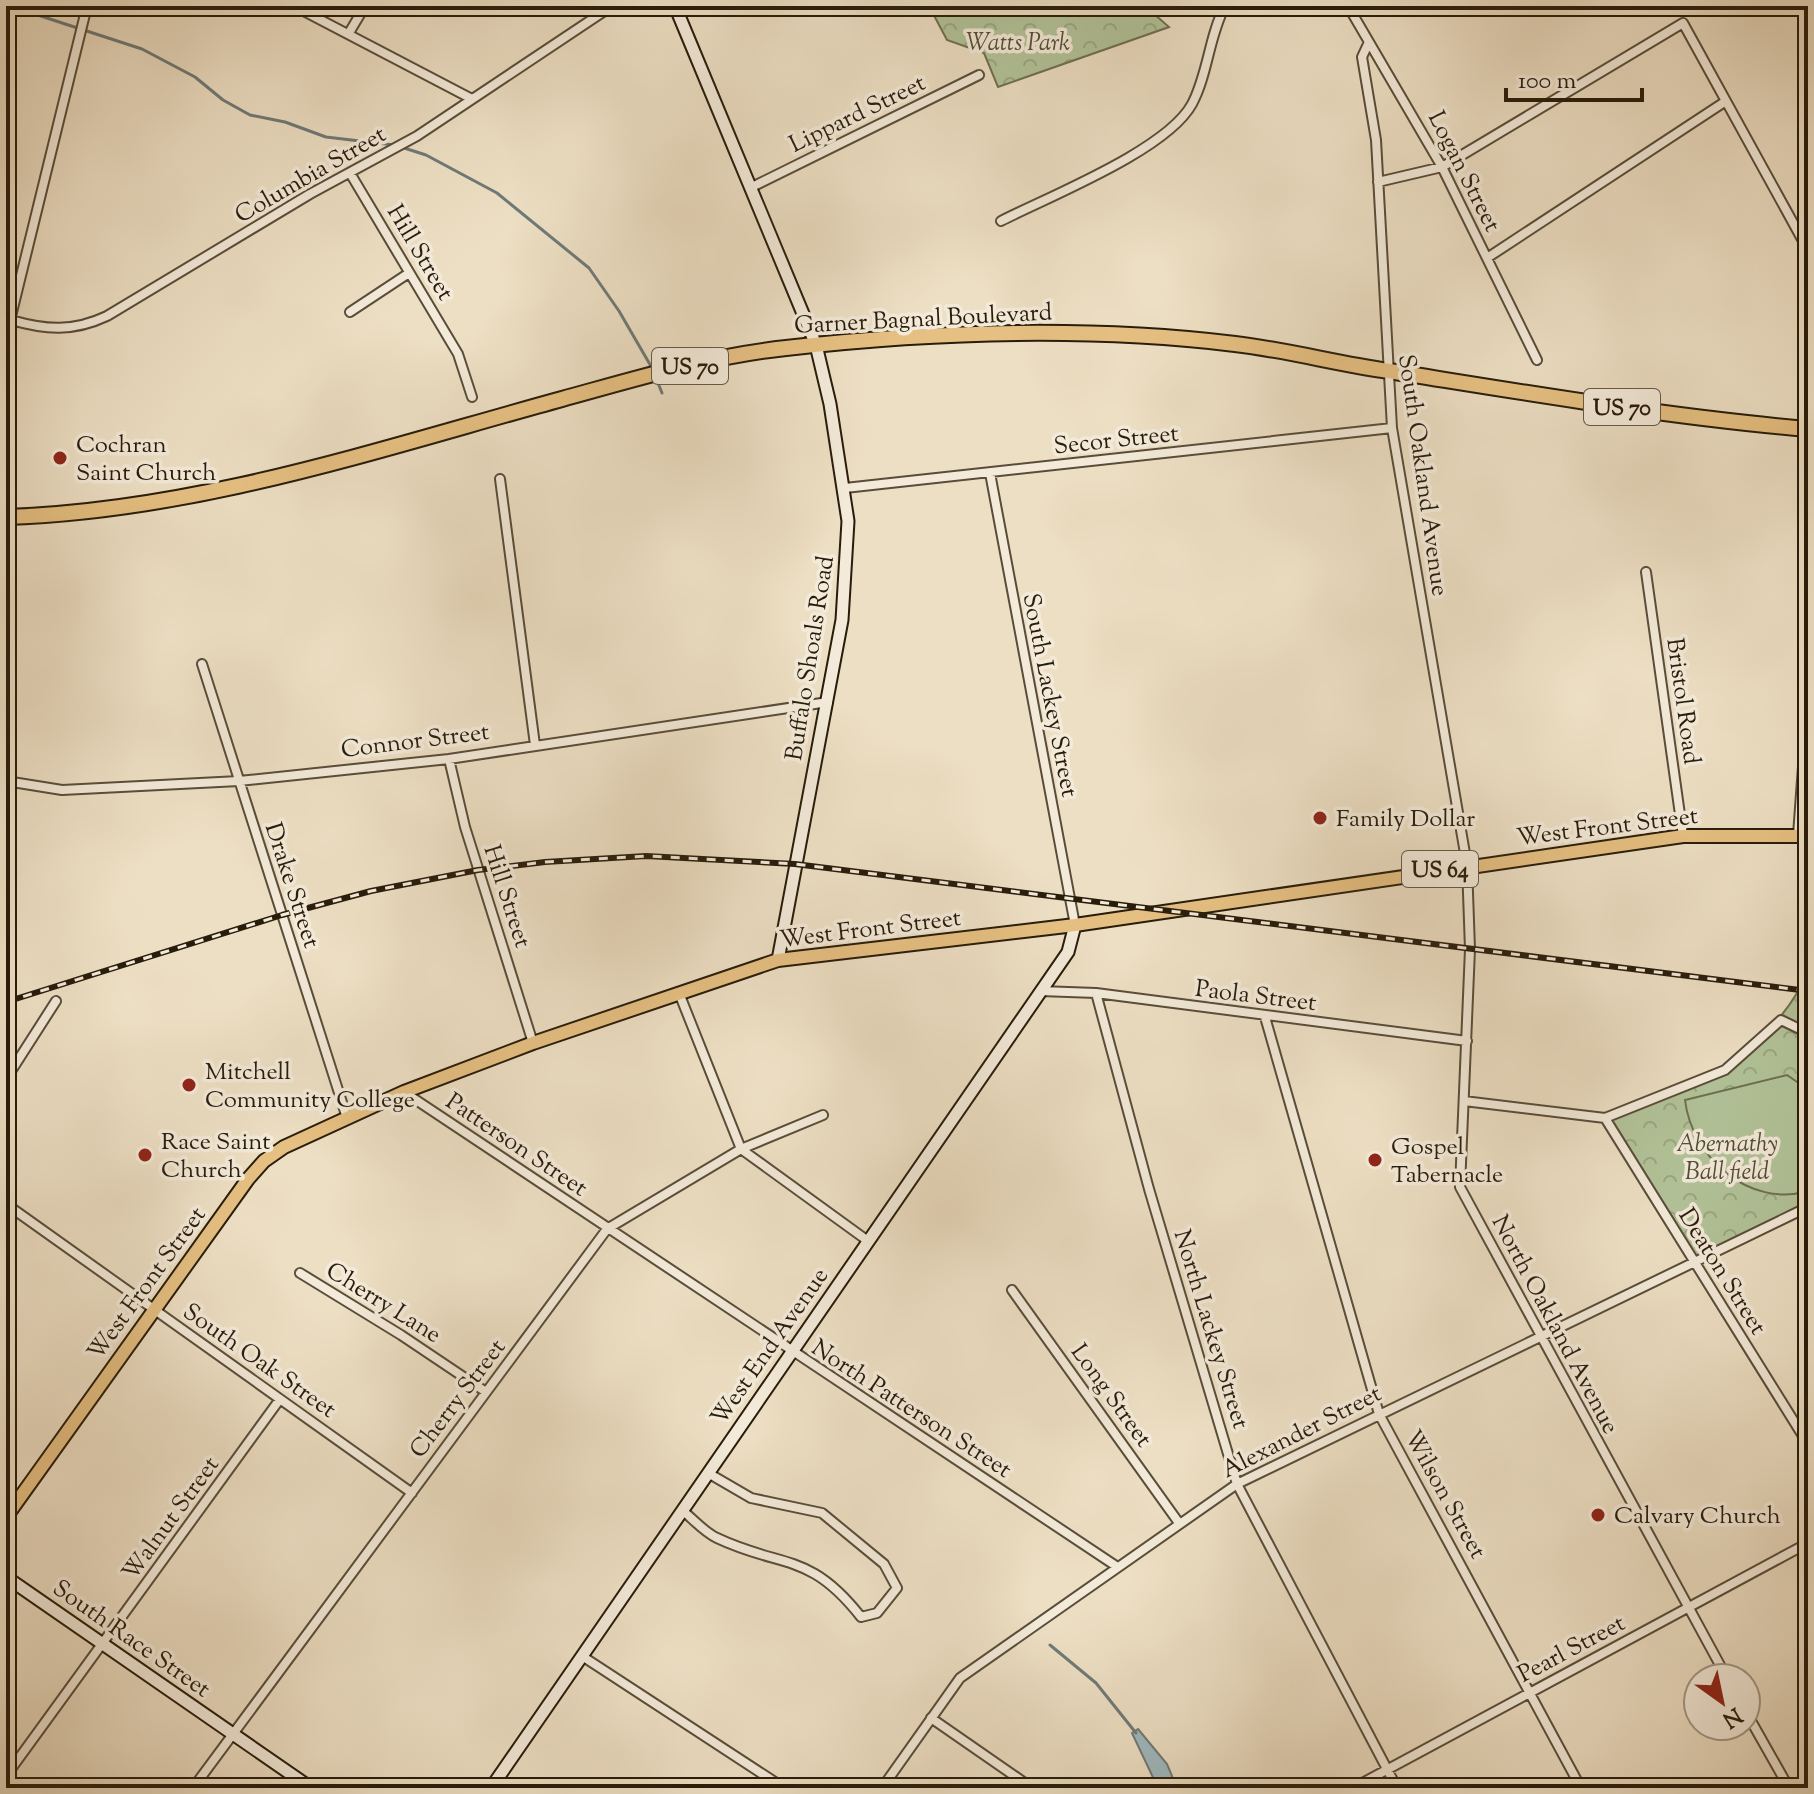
<svg xmlns="http://www.w3.org/2000/svg" width="1814" height="1794" font-family="'Sorts Mill Goudy',serif">
	<defs>
		<pattern id="forest-crowns" width="20" height="18" patternUnits="userSpaceOnUse" patternTransform="scale(2)"><rect width="20" height="18" fill="#b2c399"/><path d="M2 6a3 3 0 1 1 6 0M12 15a3 3 0 1 1 6 0" fill="none" stroke="#99a782"/></pattern>
	</defs>
	<rect width="100%" height="100%" fill="#eddfc4"/>
	<filter id="stains"><feTurbulence type="fractalNoise" baseFrequency=".0025" numOctaves="4"/><feColorMatrix values="0 0 0 0 .2 0 0 0 0 .09 0 0 0 0 .02 0 0 0 .5 -.17"/></filter>
	<radialGradient id="worn" r=".72"><stop offset=".6" stop-color="#630" stop-opacity="0"/><stop offset="1" stop-color="#630" stop-opacity=".3"/></radialGradient>
	<path fill="url(#forest-crowns)" stroke="#6d7052" stroke-width="2" d="M929,6H1145L1169,27L998,87L984,53L947,40Z
		M1799,990L1808,991V1207L1694,1262L1605,1118C1688,1084 1750,1071 1799,990Z"/>
	<path fill="#b2c399" stroke="#6d7052" stroke-width="2" d="M1787,1075L1803,1086L1808,1103V1191C1749,1208 1692,1158 1685,1100Z"/>
	<path fill="#9fb9c0" stroke="#6f7a78" stroke-width="2" d="M1138,1729L1167,1764L1177,1788H1158L1132,1733Z"/>
	<g fill="none" stroke-linecap="round" stroke-linejoin="round">
		<path stroke="#6f7a78" stroke-width="3" d="M10,6L142,49L195,77L223,100L250,115L285,122L326,137L394,145
			M401,147L426,155L497,193L589,268L619,311L652,368
			M656,378L662,393
			M1050,1645L1096,1683L1136,1733"/>
		<defs>
			<path id="street" d="M294,6L472,99
				M1348,6L1442,167L1537,360
				M349,33L365,6
				M1369,42L1362,57L1376,140L1392,428L1467,865L1470,949L1460,1187L1727,1678
				M350,173L458,354L472,397
				M1378,182L1442,167L1683,23L1808,250
				M752,187L979,75
				M1001,221C1050,196 1167,150 1192,104C1208,74 1209,36 1225,6
				M1487,258L1726,101
				M350,312L409,273
				M11,320C46,330 73,332 107,316L310,194L417,136L612,6
				M6,337L87,6
				M990,473L1075,925
				M500,479L535,745
				M845,488L1392,428
				M1646,572L1683,836
				M202,664L347,1118
				M449,759L465,827L533,1043
				M6,781L62,790L239,781L449,759L828,702
				M1798,835L1808,698
				M1040,991L1096,993L1467,1041
				M679,993L741,1149L868,1241
				M1096,993L1149,1189L1237,1484L1397,1788
				M1265,1017L1379,1414L1581,1788
				M6,1079L56,1001
				M404,1092L1116,1566
				M1464,1101L1605,1118L1725,1070L1781,1020L1808,1033
				M1605,1118L1808,1444
				M6,1204L412,1493
				M300,1273L401,1335L486,1392
				M1012,1290L1179,1523
				M682,1510C693,1519 704,1532 717,1538C783,1569 809,1551 861,1617L877,1613L897,1588L884,1564L822,1513L751,1498L708,1473
				M582,1656L784,1788
				M1746,1712L1789,1788
				M931,1718L1032,1788
				M6,1776L280,1399
				M193,1788L607,1229L741,1149L823,1115
				M882,1788L960,1678L1237,1484L1808,1207
				M1353,1788L1808,1543"/>
			<path id="secondary" d="M675,6L816,345L830,404L848,521L842,620L778,960
				M6,1577L311,1788
				M491,1788L1068,952L1075,925"/>
			<path id="primary" d="M6,1517L248,1179L264,1161L284,1147L404,1092L533,1043L778,960L1075,925L1683,836H1808"/>
			<path id="highway" d="M6,517C197,511 379,449 562,399C635,379 710,356 786,348C936,331 1085,326 1235,344C1287,350 1338,364 1389,371C1528,393 1668,417 1808,429"/>
		</defs>
		<use href="#street" stroke="#594d39" stroke-width="12"/>
		<use href="#secondary" stroke="#281c0b" stroke-width="15"/>
		<use href="#primary" stroke="#281c0b" stroke-width="16"/>
		<use href="#highway" stroke="#281c0b" stroke-width="18"/>
		<use href="#street" stroke="#f3ead9" stroke-width="8"/>
		<use href="#secondary" stroke="#f3ead9" stroke-width="11"/>
		<use href="#primary" stroke="#e6c082" stroke-width="12"/>
		<use href="#highway" stroke="#e6c082" stroke-width="14"/>
		<defs>
			<path id="rail" d="M6,1002L282,915L371,891L478,870L545,862L646,856L795,864L1808,991"/>
		</defs>
		<use href="#rail" stroke="#281c0b" stroke-width="6"/>
		<use href="#rail" stroke="#f3ead9" stroke-width="3" stroke-dasharray="9" stroke-linecap="butt"/>
	</g>
	<g fill="#8f2418" stroke="#f3ead9" stroke-width="3">
		<circle cx="60" cy="458" r="8"/>
		<circle cx="1320" cy="818" r="8"/>
		<circle cx="189" cy="1085" r="8"/>
		<circle cx="145" cy="1155" r="8"/>
		<circle cx="1375" cy="1160" r="8"/>
		<circle cx="1598" cy="1515" r="8"/>
	</g>
	<g text-anchor="middle" stroke-width="7" stroke-linejoin="round" paint-order="stroke">
		<g fill="#f3ead9" stroke="#655a49" stroke-width="2">
			<rect x="652" y="348" width="76" height="36" rx="6"/>
			<rect x="1584" y="389" width="76" height="36" rx="6"/>
			<rect x="1402" y="851" width="76" height="36" rx="6"/>
		</g>
		<g font-size="22" font-weight="bold" fill="#281c0b">
			<text x="690" y="374">US 70</text>
			<text x="1622" y="415">US 70</text>
			<text x="1440" y="877">US 64</text>
		</g>
		<g font-size="24" font-style="italic" fill="#514e36" stroke="#f3ead9">
			<text x="1018" y="50">Watts Park</text>
			<text x="1727" y="1151">Abernathy<tspan x="1727" dy="28">Ball field</tspan></text>
		</g>
		<g font-size="24" fill="#281c0b" stroke="#f3ead9">
			<text transform="translate(857 113) rotate(-26)" y="8">Lippard Street</text>
			<text transform="translate(1465 171) rotate(63)" y="8">Logan Street</text>
			<text transform="translate(310 174) rotate(-30)" y="8">Columbia Street</text>
			<text transform="translate(421 252) rotate(59)" y="8">Hill Street</text>
			<text transform="translate(923 318) rotate(-3)" y="8">Garner Bagnal Boulevard</text>
			<text transform="translate(1116 439) rotate(-6)" y="8">Secor Street</text>
			<text transform="translate(1424 475) rotate(82)" y="8">South Oakland Avenue</text>
			<text transform="translate(809 658) rotate(-81)" y="8">Buffalo Shoals Road</text>
			<text transform="translate(1051 695) rotate(79)" y="8">South Lackey Street</text>
			<text transform="translate(1684 701) rotate(82)" y="8">Bristol Road</text>
			<text transform="translate(415 740) rotate(-7)" y="8">Connor Street</text>
			<text transform="translate(1607 826) rotate(-7)" y="8">West Front Street</text>
			<text transform="translate(293 885) rotate(72)" y="8">Drake Street</text>
			<text transform="translate(508 896) rotate(72)" y="8">Hill Street</text>
			<text transform="translate(870 928) rotate(-7)" y="8">West Front Street</text>
			<text transform="translate(1256 995) rotate(7)" y="8">Paola Street</text>
			<text transform="translate(517 1144) rotate(34)" y="8">Patterson Street</text>
			<text transform="translate(1723 1271) rotate(58)" y="8">Deaton Street</text>
			<text transform="translate(146 1283) rotate(-54)" y="8">West Front Street</text>
			<text transform="translate(384 1302) rotate(32)" y="8">Cherry Lane</text>
			<text transform="translate(1556 1324) rotate(62)" y="8">North Oakland Avenue</text>
			<text transform="translate(1212 1329) rotate(73)" y="8">North Lackey Street</text>
			<text transform="translate(769 1346) rotate(-55)" y="8">West End Avenue</text>
			<text transform="translate(260 1360) rotate(35)" y="8">South Oak Street</text>
			<text transform="translate(1112 1395) rotate(54)" y="8">Long Street</text>
			<text transform="translate(457 1398) rotate(-53)" y="8">Cherry Street</text>
			<text transform="translate(912 1408) rotate(33)" y="8">North Patterson Street</text>
			<text transform="translate(1301 1431) rotate(-27)" y="8">Alexander Street</text>
			<text transform="translate(1446 1494) rotate(61)" y="8">Wilson Street</text>
			<text transform="translate(170 1518) rotate(-54)" y="8">Walnut Street</text>
			<text transform="translate(132 1638) rotate(35)" y="8">South Race Street</text>
			<text transform="translate(1571 1648) rotate(-28)" y="8">Pearl Street</text>
		</g>
		<g font-size="24" fill="#281c0b" stroke="#f3ead9" text-anchor="start">
			<text x="76" y="452">Cochran<tspan x="76" dy="28">Saint Church</tspan></text>
			<text x="1336" y="826">Family Dollar</text>
			<text x="205" y="1079">Mitchell<tspan x="205" dy="28">Community College</tspan></text>
			<text x="161" y="1149">Race Saint<tspan x="161" dy="28">Church</tspan></text>
			<text x="1391" y="1154">Gospel<tspan x="1391" dy="28">Tabernacle</tspan></text>
			<text x="1614" y="1523">Calvary Church</text>
		</g>
	</g>
	<rect width="1814" height="1794" fill="none" stroke="#eddfc4" stroke-width="32"/>
	<rect x="8" y="8" width="1798" height="1778" fill="none" stroke="#281c0b" stroke-width="4"/>
	<rect x="16" y="16" width="1782" height="1762" fill="none" stroke="#281c0b" stroke-width="2"/>
	<g transform="translate(1722 1702) rotate(147)"><circle r="38" fill="#f3ead9" stroke="#a29887" stroke-width="2"/>
	<path d="M0-6L14 30L0 20L-14 30Z" fill="#8f2418"/>
	<text y="-12" font-size="22" font-weight="bold" text-anchor="middle" fill="#281c0b">N</text>
	</g>
	<path d="M1506 88v12h136v-12" fill="none" stroke="#281c0b" stroke-width="4"/>
	<text x="1518" y="88" font-size="24" fill="#281c0b" stroke="#f3ead9" stroke-width="6" paint-order="stroke">100 m</text>
	<rect width="100%" height="100%" filter="url(#stains)"/>
	<rect width="100%" height="100%" fill="url(#worn)"/>
</svg>
